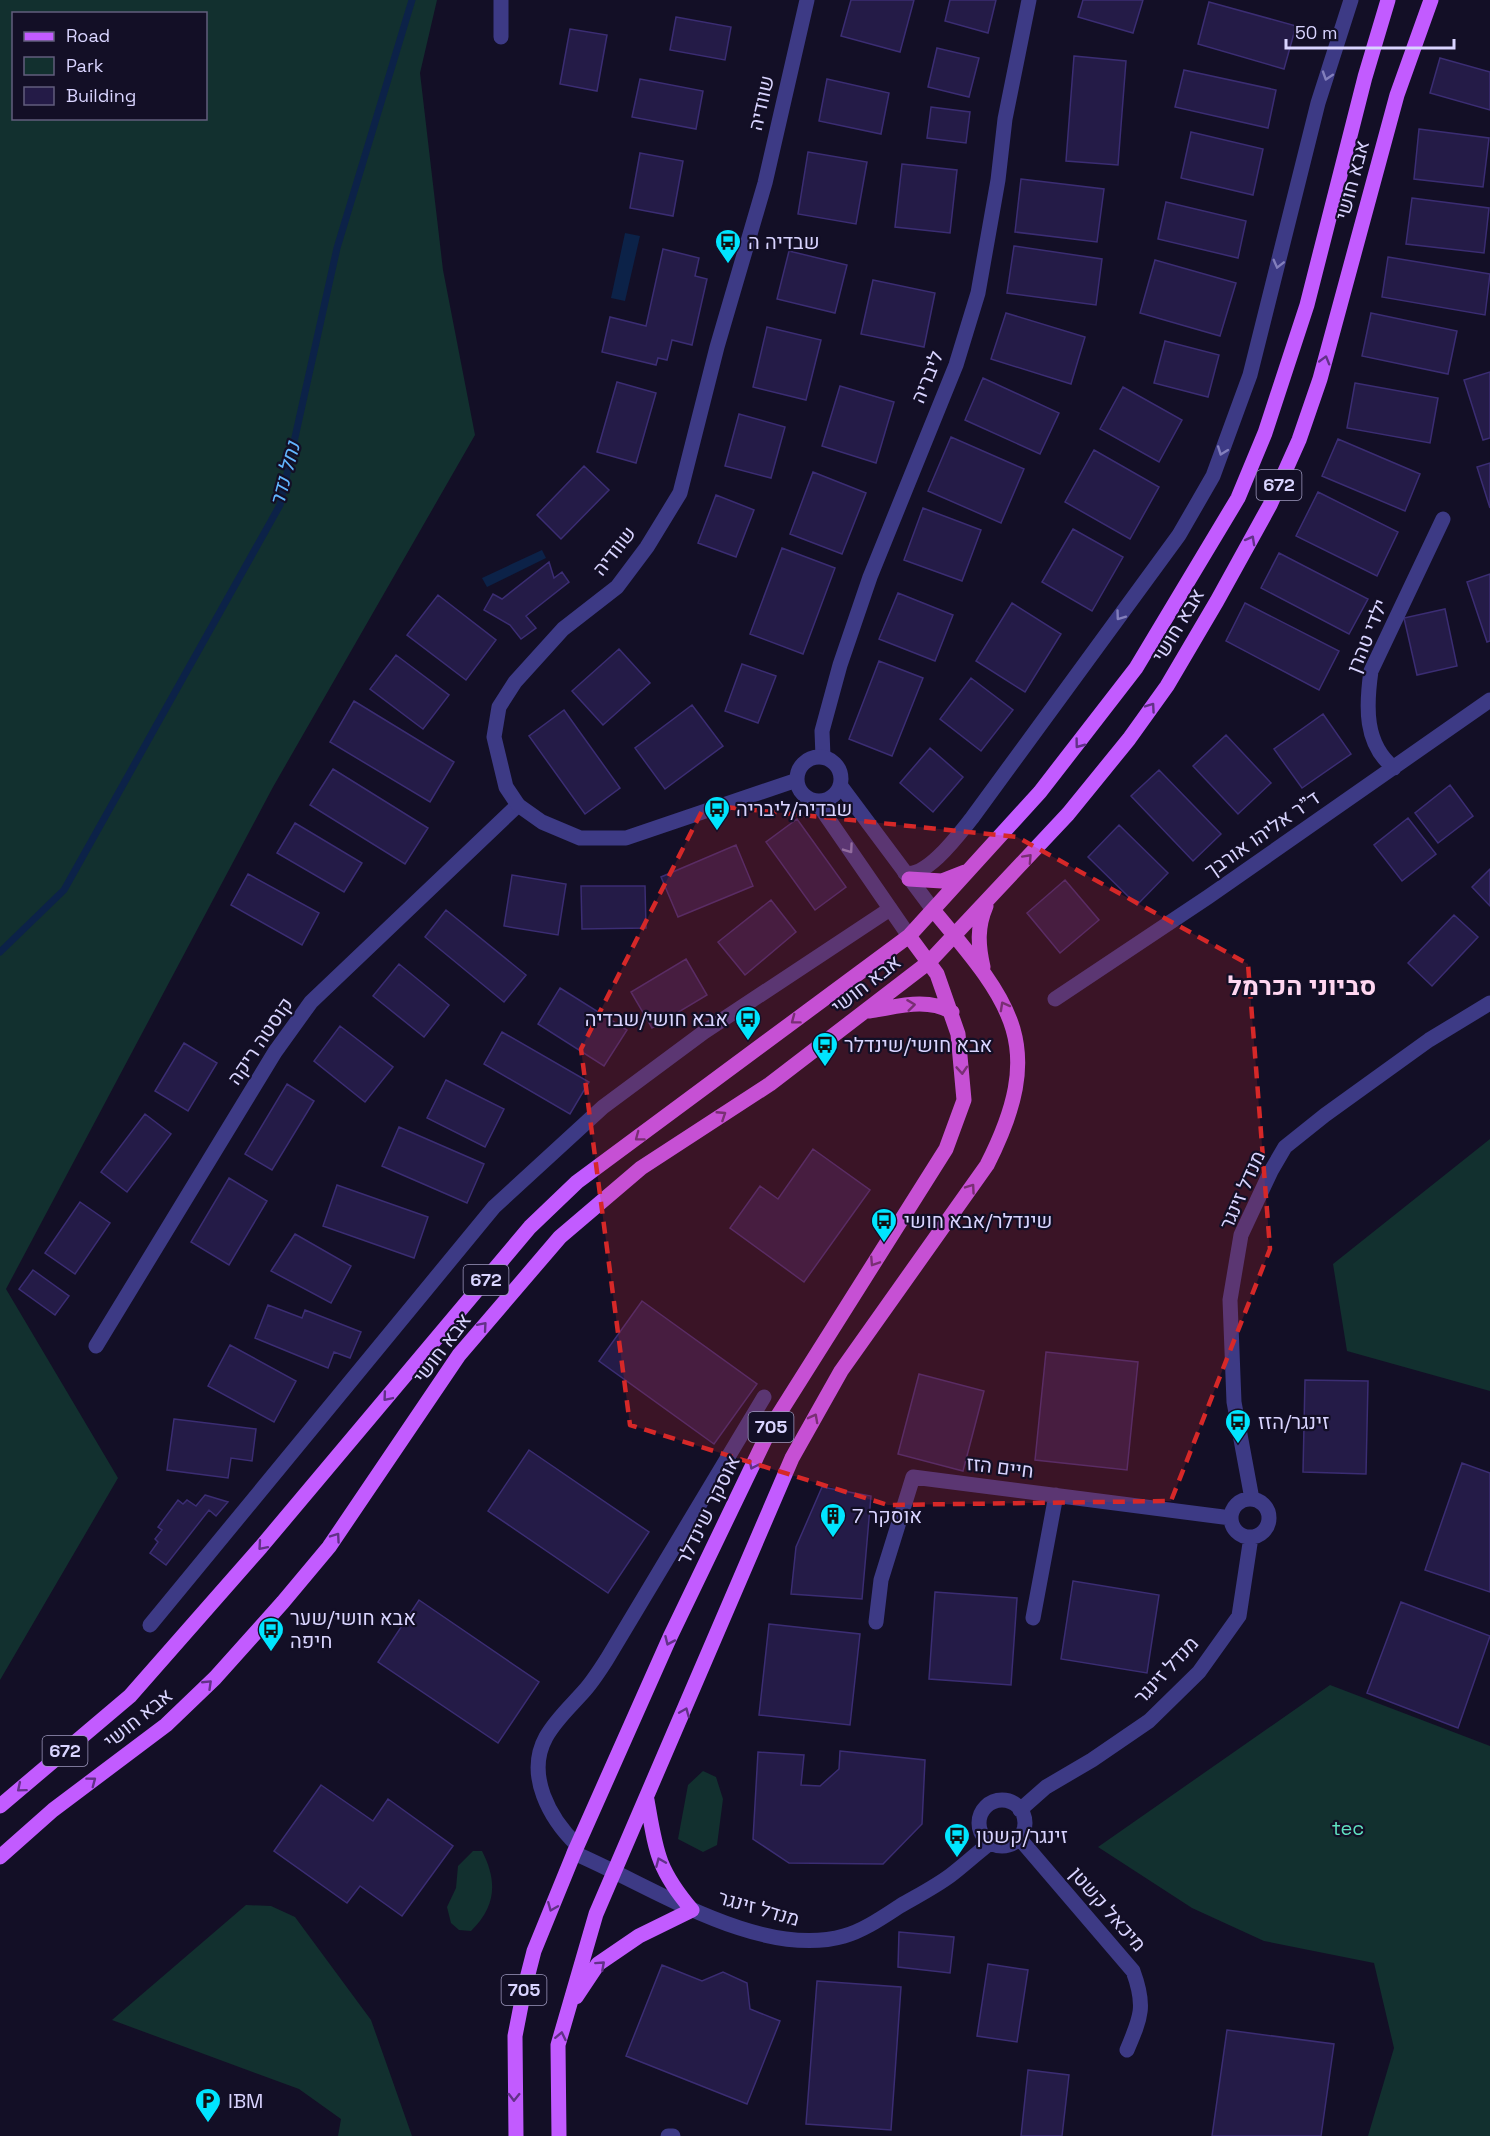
<svg xmlns="http://www.w3.org/2000/svg" width="1490" height="2136" font-family="'Space Grotesk',Heebo,sans-serif">
	<rect width="100%" height="100%" fill="#130f26"/>
	<path fill="#12302f" fill-rule="evenodd" d="M0,0H437L420,73L443,270L475,435L273,787L6,1289L118,1478L0,1680ZM14,14H206V118H14Z
		M1490,1139V1391L1347,1351L1333,1264Z
		M1330,1685L1490,1746V2136H1368L1394,2048L1374,1963L1264,1941L1192,1908L1098,1847Z
		M703,1771L716,1777L723,1799L717,1845L703,1852L678,1839L688,1785Z
		M473,1851H482C497,1880 497,1906 471,1931L459,1930L451,1923L447,1907L456,1888L458,1866Z
		M246,1905L271,1906L295,1917L371,2020L412,2136H338L341,2119L299,2089L112,2020Z"/>
	<path fill="#0c2248" d="M625,233L640,236L625,301L611,298Z
		M542,550L546,558L487,587L482,578Z"/>
	<g fill="none" stroke-linecap="round" stroke-linejoin="round">
		<path stroke="#0c2248" stroke-width="7" d="M0,952L64,890L280,505L337,248L412,0"/>
	</g>
	<path fill="#241b47" stroke="#3b2d73" stroke-width="1.5" d="M851,0H914L900,52L841,36Z
		M950,0H996L988,33L945,21Z
		M1083,0H1143L1133,33L1078,17Z
		M1209,2L1296,26L1284,69L1198,44Z
		M676,17L731,27L725,60L670,50Z
		M570,29L607,35L597,91L560,84Z
		M937,48L979,58L969,97L928,87Z
		M1074,56L1126,61L1118,165L1066,161Z
		M1440,58L1490,72V110L1430,93Z
		M1184,70L1276,90L1268,128L1175,107Z
		M640,79L703,91L696,129L632,117Z
		M827,79L889,93L881,134L819,121Z
		M931,107L970,112L966,143L927,138Z
		M1419,129L1489,138L1483,187L1414,179Z
		M1191,132L1263,149L1253,195L1181,178Z
		M808,152L867,162L856,224L798,214Z
		M640,153L683,161L673,216L630,208Z
		M902,164L957,170L950,233L895,227Z
		M1021,179L1104,189L1097,242L1015,232Z
		M1412,198L1489,208L1484,253L1406,244Z
		M1166,202L1246,221L1238,258L1158,239Z
		M1014,246L1102,259L1096,305L1007,293Z
		M663,249L699,258L695,276L707,279L692,345L672,340L667,360L658,358L656,365L602,352L610,317L646,326Z
		M789,251L847,265L835,313L777,299Z
		M1388,257L1490,274L1485,315L1382,297Z
		M1155,260L1236,283L1220,336L1140,313Z
		M873,280L935,293L924,347L861,334Z
		M1006,313L1085,337L1071,384L991,359Z
		M1371,313L1457,331L1448,374L1362,356Z
		M767,327L821,340L806,400L753,387Z
		M1165,341L1219,355L1208,397L1154,383Z
		M1490,372V438L1483,440L1464,380Z
		M983,378L1059,413L1040,454L965,420Z
		M617,382L656,393L636,463L597,452Z
		M1355,383L1438,398L1430,443L1347,428Z
		M840,386L894,402L876,463L822,446Z
		M1123,387L1182,420L1159,462L1100,429Z
		M739,414L785,427L771,478L725,466Z
		M951,437L1024,469L1001,523L928,491Z
		M1338,439L1420,474L1405,511L1322,476Z
		M1094,450L1159,487L1130,539L1065,502Z
		M1490,463V508L1477,467Z
		M584,466L609,490L561,539L537,515Z
		M813,472L866,493L842,554L790,534Z
		M1318,492L1398,532L1377,576L1296,536Z
		M716,495L754,510L736,557L698,543Z
		M923,508L981,530L962,581L904,560Z
		M1073,529L1123,557L1092,611L1042,582Z
		M782,548L835,568L803,654L750,634Z
		M1279,553L1368,599L1349,634L1261,588Z
		M549,562L554,578L562,572L569,582L526,616L536,628L521,639L510,625L484,610L493,594L502,599Z
		M1490,574V641L1487,642L1467,582Z
		M898,593L953,615L935,661L879,639Z
		M438,595L496,640L466,680L407,635Z
		M1012,603L1061,634L1025,692L976,661Z
		M1245,603L1339,651L1319,690L1226,641Z
		M1445,609L1457,666L1417,675L1404,618Z
		M619,649L650,683L603,725L572,691Z
		M396,655L449,695L423,729L370,689Z
		M879,661L923,678L892,756L849,739Z
		M742,664L776,676L758,723L725,711Z
		M971,678L1013,710L981,751L940,719Z
		M354,701L454,762L430,802L330,742Z
		M692,705L723,746L665,789L635,748Z
		M564,710L620,788L585,814L529,736Z
		M1323,714L1351,754L1302,788L1274,749Z
		M1226,735L1271,783L1238,814L1193,766Z
		M930,748L963,777L933,812L900,783Z
		M333,769L428,828L405,864L310,805Z
		M1159,770L1221,834L1193,861L1131,796Z
		M1450,785L1473,816L1438,843L1415,813Z
		M1408,818L1436,854L1402,881L1374,845Z
		M797,819L846,887L815,910L766,842Z
		M295,823L362,863L344,892L277,853Z
		M1119,825L1168,873L1137,905L1088,857Z
		M736,845L753,886L678,917L661,877Z
		M1490,869V906L1472,887Z
		M248,874L319,913L302,945L231,905Z
		M512,875L566,884L558,935L504,926Z
		M1065,880L1099,920L1060,953L1027,913Z
		M581,886H645L646,928L582,929Z
		M771,900L796,932L745,975L718,942Z
		M446,910L526,975L504,1002L425,937Z
		M1454,915L1478,937L1432,986L1408,963Z
		M686,959L707,995L652,1028L631,992Z
		M399,964L449,1005L424,1037L373,996Z
		M560,988L627,1030L604,1066L538,1024Z
		M340,1026L393,1067L365,1102L314,1061Z
		M502,1032L589,1082L570,1114L484,1064Z
		M184,1043L217,1063L188,1111L155,1091Z
		M446,1080L504,1109L485,1147L427,1118Z
		M287,1084L314,1101L272,1170L245,1154Z
		M145,1114L171,1134L127,1192L101,1172Z
		M399,1127L484,1164L467,1203L382,1166Z
		M813,1149L870,1190L804,1282L730,1228L760,1186L778,1199Z
		M229,1178L267,1201L229,1265L191,1242Z
		M337,1185L428,1217L414,1258L323,1226Z
		M80,1202L110,1223L75,1274L45,1253Z
		M295,1234L351,1266L331,1303L271,1271Z
		M33,1270L69,1296L55,1315L19,1289Z
		M642,1301L757,1384L714,1444L599,1361Z
		M268,1305L302,1318L305,1310L361,1332L350,1358L334,1352L328,1368L255,1338Z
		M230,1345L296,1381L274,1422L208,1386Z
		M1046,1352L1138,1362L1127,1470L1035,1460Z
		M919,1374L984,1391L963,1471L898,1454Z
		M1305,1380L1368,1381L1366,1474L1303,1472Z
		M174,1419L256,1429L252,1461L231,1458L228,1478L167,1470Z
		M529,1450L649,1532L608,1593L488,1511Z
		M1462,1463L1490,1473V1592L1425,1570Z
		M822,1487L871,1496L862,1599L791,1594L796,1547Z
		M205,1495L228,1502L216,1516L209,1510L166,1565L150,1553L158,1542L155,1539L162,1530L158,1527L178,1500L183,1504L187,1500L196,1506Z
		M1073,1581L1159,1595L1147,1673L1061,1659Z
		M935,1592L1017,1598L1011,1685L929,1679Z
		M419,1600L539,1682L498,1743L378,1662Z
		M1401,1602L1490,1636L1458,1728L1367,1693Z
		M769,1624L860,1634L850,1725L759,1715Z
		M840,1751L925,1760L922,1824L883,1864L789,1863L753,1839L758,1752L804,1755L801,1785L820,1786L839,1769Z
		M321,1785L373,1821L388,1799L453,1846L402,1916L360,1886L347,1903L274,1851Z
		M899,1932L954,1937L950,1973L898,1967Z
		M988,1964L1028,1970L1017,2042L977,2036Z
		M662,1965L702,1981L723,1972L747,1983L750,2009L780,2021L747,2104L626,2056Z
		M817,1981L901,1987L891,2130L806,2124Z
		M1227,2030L1334,2044L1321,2136H1212Z
		M1028,2070L1069,2075L1062,2136H1021Z"/>
	<g fill="none" stroke-linecap="round" stroke-linejoin="round">
		<path stroke="#3d3a85" stroke-width="15" d="M501,37V0
			M823,757L822,731L840,665L870,577L956,365L978,293L998,180L1005,119L1029,0
			M1394,768C1364,744 1366,706 1371,671L1443,519
			M905,873C927,878 959,834 972,818L1179,535L1213,476L1250,375L1318,103L1351,0
			M1055,999L1208,897L1490,700
			M96,1346L275,1052L311,1002L518,805
			M764,1397L607,1659C600,1670 593,1681 585,1690C572,1705 556,1719 546,1737C525,1775 550,1819 577,1845L574,1853C650,1885 760,1960 844,1936C863,1931 883,1917 900,1906C917,1896 935,1887 951,1875C964,1865 977,1853 990,1843
			M1252,1499L1234,1402L1230,1300L1241,1235L1271,1171L1285,1147L1325,1115L1429,1040L1490,1003
			M1231 1518a19 19 0 1 1 38 0a19 19 0 1 1-38 0Z
			M1033,1618L1056,1495
			M876,1622L881,1580L913,1477L1231,1518
			M150,1625L494,1207L603,1107L704,1032L890,909
			M979 1823a23 23 0 1 1 46 0a23 23 0 1 1-46 0Z
			M1020,1810L1046,1787L1092,1760L1149,1721L1199,1672L1239,1616L1251,1537
			M1019,1838L1133,1971C1146,2006 1141,2017 1127,2050
			M668,2136H673"/>
		<path stroke="#3d3a85" stroke-width="15" d="M797 779a22 22 0 1 1 44 0a22 22 0 1 1-44 0Z
			M797,780L626,838H580L542,822L518,805L506,787L494,737L499,707L515,682L563,629L617,587L647,547L680,493L717,347L765,183L807,0
			M840,785L934,911
			M816,801L909,936"/>
		<path stroke="#c25bff" stroke-width="15" d="M909,879L942,881L965,872
			M983,967C978,945 977,927 986,906
			M869,1011C897,1007 926,997 952,1012
			M0,1806L130,1696L261,1547L530,1227L577,1182L909,936L1040,792L1136,668L1238,498L1265,433L1307,305L1365,77L1388,0
			M0,1857L53,1810L166,1725L215,1678L283,1602L329,1547L459,1355L560,1237L641,1168L770,1084L929,962L1068,814L1129,739L1167,686L1217,601L1270,505L1299,440L1320,379L1397,95L1431,0
			M576,1997L598,1964L639,1936L692,1910C657,1869 656,1851 647,1800
			M516,2136L515,2036L524,1990L534,1951L574,1853L670,1637L772,1425L946,1149L964,1100L958,1034L937,974L909,936
			M559,2136L558,2045L596,1914L792,1458L841,1371L987,1165C1048,1045 1012,1004 934,911"/>
	</g>
	<defs><path id="oneway-chevron" d="M-2-3.5L2.5 0L-2 3.5" fill="none" stroke-width="1.6" stroke-linecap="round" stroke-linejoin="round" transform="scale(1.5)"/></defs>
	<g stroke="#837fbc">
		<use href="#oneway-chevron" transform="translate(1327 76) rotate(108)"/>
		<use href="#oneway-chevron" transform="translate(1278 264) rotate(104)"/>
		<use href="#oneway-chevron" transform="translate(1222 451) rotate(110)"/>
		<use href="#oneway-chevron" transform="translate(1120 616) rotate(126)"/>
		<use href="#oneway-chevron" transform="translate(849 849) rotate(55)"/>
	</g>
	<g stroke="#623188">
		<use href="#oneway-chevron" transform="translate(1325 360) rotate(-74)"/>
		<use href="#oneway-chevron" transform="translate(1251 540) rotate(-61)"/>
		<use href="#oneway-chevron" transform="translate(1151 707) rotate(-55)"/>
		<use href="#oneway-chevron" transform="translate(1079 744) rotate(127)"/>
		<use href="#oneway-chevron" transform="translate(1028 858) rotate(-47)"/>
		<use href="#oneway-chevron" transform="translate(911 1005) rotate(-7)"/>
		<use href="#oneway-chevron" transform="translate(1004 1006) rotate(-119)"/>
		<use href="#oneway-chevron" transform="translate(795 1020) rotate(143)"/>
		<use href="#oneway-chevron" transform="translate(962 1070) rotate(86)"/>
		<use href="#oneway-chevron" transform="translate(722 1115) rotate(-33)"/>
		<use href="#oneway-chevron" transform="translate(639 1137) rotate(143)"/>
		<use href="#oneway-chevron" transform="translate(971 1188) rotate(-55)"/>
		<use href="#oneway-chevron" transform="translate(874 1262) rotate(123)"/>
		<use href="#oneway-chevron" transform="translate(483 1326) rotate(-49)"/>
		<use href="#oneway-chevron" transform="translate(387 1397) rotate(130)"/>
		<use href="#oneway-chevron" transform="translate(814 1418) rotate(-62)"/>
		<use href="#oneway-chevron" transform="translate(753 1465) rotate(115)"/>
		<use href="#oneway-chevron" transform="translate(336 1537) rotate(-55)"/>
		<use href="#oneway-chevron" transform="translate(262 1546) rotate(131)"/>
		<use href="#oneway-chevron" transform="translate(669 1641) rotate(114)"/>
		<use href="#oneway-chevron" transform="translate(208 1684) rotate(-44)"/>
		<use href="#oneway-chevron" transform="translate(685 1712) rotate(-67)"/>
		<use href="#oneway-chevron" transform="translate(92 1781) rotate(-37)"/>
		<use href="#oneway-chevron" transform="translate(21 1788) rotate(140)"/>
		<use href="#oneway-chevron" transform="translate(660 1862) rotate(-113)"/>
		<use href="#oneway-chevron" transform="translate(552 1907) rotate(112)"/>
		<use href="#oneway-chevron" transform="translate(601 1965) rotate(-42)"/>
		<use href="#oneway-chevron" transform="translate(561 2036) rotate(-78)"/>
		<use href="#oneway-chevron" transform="translate(514 2097) rotate(91)"/>
	</g>
	<path fill="#d62828" fill-opacity="0.2" stroke="#d62828" stroke-width="4.5" stroke-dasharray="12 8" stroke-linejoin="round" d="M705,805L1017,837L1248,964L1270,1249L1171,1501L888,1505L630,1425L581,1049Z"/>
	<defs>
		<symbol id="bus-pin" viewBox="-11 -11 22 30"><path d="M0 17L-7.5 6A9.5 9.5 0 1 1 7.5 6Z" fill="#00e5ff" stroke="#130f26"/><path d="M-5-6H5V4H4V6H2V4H-2V6H-4V4H-5ZM-3.5-4V0h7V-4ZM-3.5 1.2v1.5H-2V1.2ZM2 1.2v1.5H3.5V1.2Z" fill="#111"/></symbol>
		<symbol id="building-pin" viewBox="-11 -11 22 30"><path d="M0 17L-7.5 6A9.5 9.5 0 1 1 7.5 6Z" fill="#00e5ff" stroke="#130f26"/><path d="M-4-6H4V6H1V3H-1V6H-4ZM-2.5-4.3h1.7v1.8h-1.7ZM.8-4.3h1.7v1.8H.8ZM-2.5-1h1.7V.8h-1.7ZM.8-1h1.7V.8H.8Z" fill="#111"/></symbol>
		<symbol id="parking-pin" viewBox="-11 -11 22 30"><path d="M0 17L-7.5 6A9.5 9.5 0 1 1 7.5 6Z" fill="#00e5ff" stroke="#130f26"/><path d="M-3.5-5.5H1a3.5 3.5 0 0 1 0 7H-1V5.5H-3.5ZM-1-3.4V-.6H.8a1.4 1.4 0 0 0 0-2.8Z" fill="#111"/></symbol>
	</defs>
	<g fill-rule="evenodd">
		<use href="#bus-pin" x="713" y="227" width="30" height="40"/>
		<use href="#bus-pin" x="702" y="794" width="30" height="40"/>
		<use href="#bus-pin" x="733" y="1004" width="30" height="40"/>
		<use href="#bus-pin" x="810" y="1030" width="30" height="40"/>
		<use href="#bus-pin" x="869" y="1206" width="30" height="40"/>
		<use href="#bus-pin" x="1223" y="1407" width="30" height="40"/>
		<use href="#building-pin" x="818" y="1501" width="30" height="40"/>
		<use href="#bus-pin" x="256" y="1615" width="30" height="40"/>
		<use href="#bus-pin" x="942" y="1821" width="30" height="40"/>
		<use href="#parking-pin" x="193" y="2086" width="30" height="40"/>
	</g>
	<g text-anchor="middle" stroke-width="4.5" stroke-linejoin="round" paint-order="stroke">
		<g fill="#130f26" stroke="#9e99be" stroke-width="1.5">
			<rect x="1256.5" y="470" width="45" height="30" rx="4.5"/>
			<rect x="463.5" y="1265" width="45" height="30" rx="4.5"/>
			<rect x="748.5" y="1412" width="45" height="30" rx="4.5"/>
			<rect x="42.5" y="1736" width="45" height="30" rx="4.5"/>
			<rect x="501.5" y="1975" width="45" height="30" rx="4.5"/>
		</g>
		<g font-size="18" font-weight="bold" fill="#d9d4ff">
			<text x="1279" y="491">672</text>
			<text x="486" y="1286">672</text>
			<text x="771" y="1433">705</text>
			<text x="65" y="1757">672</text>
			<text x="524" y="1996">705</text>
		</g>
		<g font-size="20" fill="#d9d4ff" stroke="#130f26">
			<text transform="translate(761 103) rotate(-77)" y="7">שוודיה</text>
			<text transform="translate(1352 180) rotate(-75)" y="7">אבא חושי</text>
			<text transform="translate(927 377) rotate(-68)" y="7">ליבריה</text>
			<text transform="translate(614 551) rotate(-52)" y="7">שוודיה</text>
			<text transform="translate(1178 625) rotate(-59)" y="7">אבא חושי</text>
			<text transform="translate(1367 636) rotate(-68)" y="7">ילדי טהרן</text>
			<text transform="translate(1262 834) rotate(-35)" y="7">ד"ר אליהו אורבך</text>
			<text transform="translate(866 984) rotate(-38)" y="7">אבא חושי</text>
			<text transform="translate(260 1041) rotate(-56)" y="7">קוסטה ריקה</text>
			<text transform="translate(1242 1190) rotate(-66)" y="7">מנדל זינגר</text>
			<text transform="translate(442 1348) rotate(-53)" y="7">אבא חושי</text>
			<text transform="translate(1000 1467) rotate(7)" y="7">חיים הזז</text>
			<text transform="translate(708 1510) rotate(-64)" y="7">אוסקר שינדלר</text>
			<text transform="translate(1166 1670) rotate(-47)" y="7">מנדל זינגר</text>
			<text transform="translate(138 1718) rotate(-39)" y="7">אבא חושי</text>
			<text transform="translate(759 1908) rotate(16)" y="7">מנדל זינגר</text>
			<text transform="translate(1108 1909) rotate(49)" y="7">מיכאל קשטן</text>
		</g>
		<g font-size="20" fill="#d9d4ff" stroke="#130f26" text-anchor="start">
			<text x="748" y="249">שבדיה ה</text>
			<text x="736" y="816">שבדיה/ליבריה</text>
			<text x="728" y="1026" text-anchor="end">אבא חושי/שבדיה</text>
			<text x="844" y="1052">אבא חושי/שינדלר</text>
			<text x="904" y="1228">שינדלר/אבא חושי</text>
			<text x="1258" y="1429">זינגר/הזז</text>
			<text x="852" y="1523">אוסקר 7</text>
			<text x="290" y="1625">אבא חושי/שער<tspan x="290" dy="23">חיפה</tspan></text>
			<text x="976" y="1843">זינגר/קשטן</text>
			<text x="228" y="2108">IBM</text>
		</g>
		<g font-size="20" fill="#5fe0c0" stroke="#130f26">
			<text x="1348" y="1835">tec</text>
		</g>
		<g font-size="21" font-style="italic" fill="#62b6ff" stroke="#130f26">
			<text transform="translate(285 474) rotate(-75)" y="7">נחל נדר</text>
		</g>
		<g font-size="26" font-weight="bold" fill="#ffd6f0" stroke="#130f26">
			<text x="1302" y="995">סביוני הכרמל</text>
		</g>
	</g>
	<rect x="12" y="12" width="195" height="108" fill="#130f26" stroke="#625e7d" stroke-width="1.5"/>
	<rect x="24" y="32" width="30" height="9" fill="#c25bff" stroke="#625e7d" stroke-width="1.5"/>
	<text x="66" y="42" font-size="18" fill="#d9d4ff">Road</text>
	<rect x="24" y="57" width="30" height="18" fill="#12302f" stroke="#625e7d" stroke-width="1.5"/>
	<text x="66" y="72" font-size="18" fill="#d9d4ff">Park</text>
	<rect x="24" y="87" width="30" height="18" fill="#241b47" stroke="#625e7d" stroke-width="1.5"/>
	<text x="66" y="102" font-size="18" fill="#d9d4ff">Building</text>
	<path d="M1286 39v9h168v-9" fill="none" stroke="#d9d4ff" stroke-width="3"/>
	<text x="1295" y="39" font-size="18" fill="#d9d4ff" stroke="#130f26" stroke-width="4.5" paint-order="stroke">50 m</text>
</svg>
